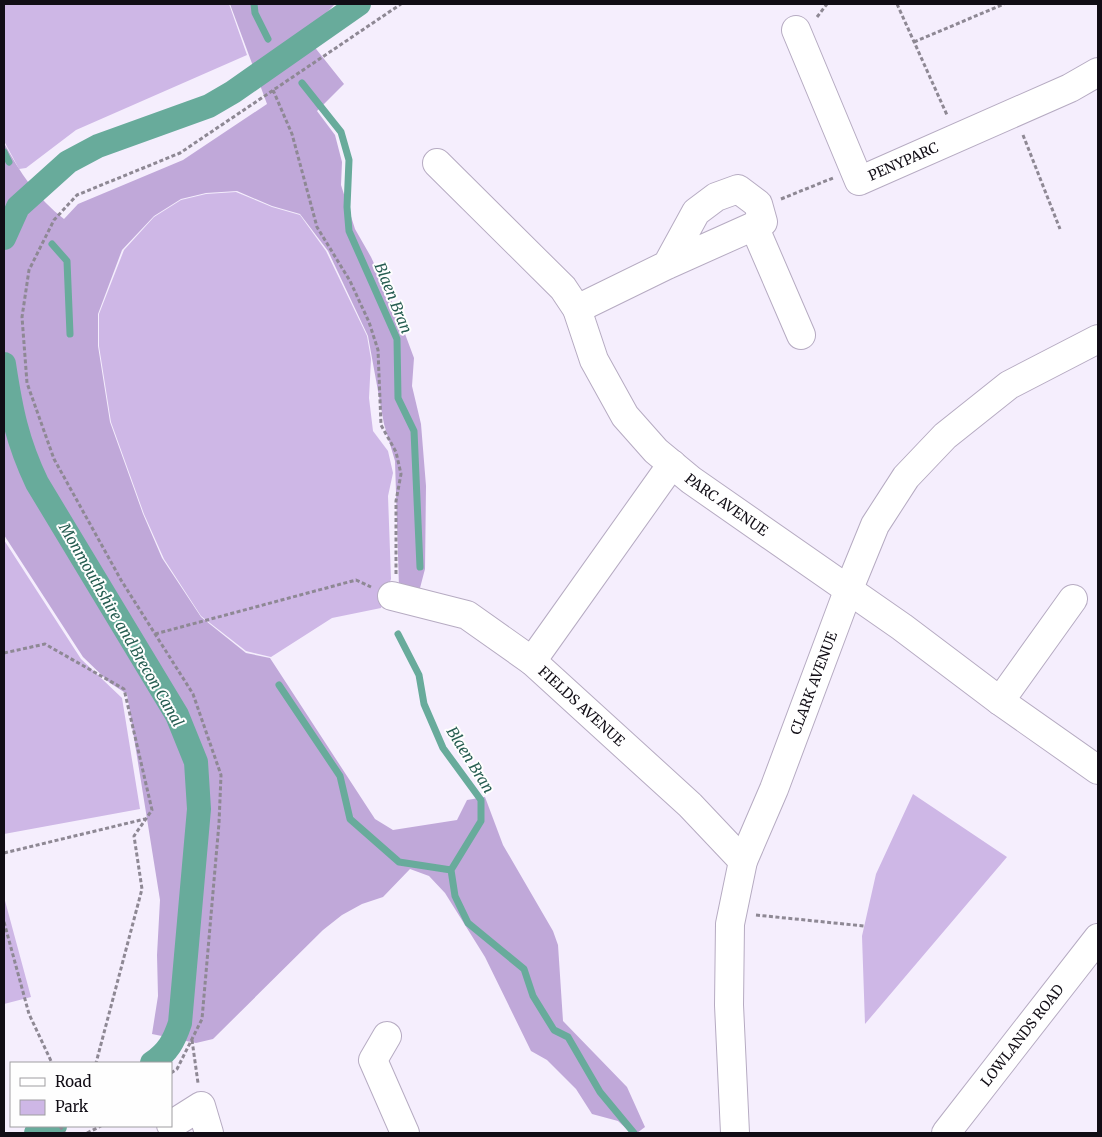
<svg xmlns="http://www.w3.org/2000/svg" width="1102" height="1137" font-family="Merriweather,serif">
	<rect width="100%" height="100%" fill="#f5eefd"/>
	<path fill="#ceb7e6" d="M4,4H229L247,55L76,130L26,168L19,169L4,141Z
		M236,192L272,207L300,215L326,251L367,336L371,359L369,398L373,431L388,451L393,473L388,496L391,579L381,608L332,618L271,657L246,651L201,616L164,559L144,514L111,422L99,346V314L124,250L154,217L181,200L206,194Z
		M4,540L81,659L122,698L140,809L4,834Z
		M913,794L1007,857L865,1024L862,936L876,874Z
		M4,897L31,997L4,1004Z"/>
	<path fill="#c0a8d9" d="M230,4H335L305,35L344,84L317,111L335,135L342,162L341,185L355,229L371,257L398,315L414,358L412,386L421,424L426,486L425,569L420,588L399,587L395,461L384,424L368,336L328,251L300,214L272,206L237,191L206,193L181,199L154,216L122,250L98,314V346L110,422L143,514L162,558L201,617L246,653L270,658L375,819L393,830L457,820L467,800L485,797L503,845L553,931L558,945L563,1021L627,1087L645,1127L637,1133H631L618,1121L592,1114L576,1089L547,1060L531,1051L485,957L445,893L429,876L410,869L383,897L362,904L342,915L323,930L213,1039L196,1043L152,1034L158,996L157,955L160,900L127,694L110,683L83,657L4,535V143C20,173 37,198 64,219L78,204L183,160L267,104Z"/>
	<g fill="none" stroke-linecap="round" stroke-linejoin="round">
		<path stroke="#68ab9b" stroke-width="7" d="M254,4L255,13L268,39
			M302,83L341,132L349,160L347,207L349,231L397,339L398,398L414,431L420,567
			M4,152L9,162
			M52,244L67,261L70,334
			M398,634L419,675L424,704L443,748L481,800V821L451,870L455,896L468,923L524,969L533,996L554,1030L568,1037L600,1092L634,1133
			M279,685L340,776L350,819L399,862L451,870"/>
		<path stroke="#68ab9b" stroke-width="24" d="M4,238L18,207L68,162L98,146L209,106L233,92L359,4
			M4,364C11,410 17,441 37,483L177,715L196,762L199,809L180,1023C174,1041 168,1052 152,1063
			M36,1133L55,1126"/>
		<defs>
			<g id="minor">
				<path id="s1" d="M796,30L859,181L1070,88L1098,72"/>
				<path id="s2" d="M437,163L563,288L577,309L594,360L625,416L656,451L691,480L902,627L1000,701L1098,770"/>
				<path d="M754,226L801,335"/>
				<path d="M577,309L667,265L763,222L758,204L738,189L716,197L696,212L667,265"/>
				<path id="s3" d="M392,596L467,615L532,661L690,805L743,861"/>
				<path d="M532,661L672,464"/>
				<path d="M1000,701L1073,599"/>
				<path d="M387,1036L373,1060L405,1133"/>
				<path d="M171,1125L201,1106L209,1133"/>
				<path id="s4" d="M735,1133L729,1005L730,924L743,861L774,789L848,591L875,525L906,477L945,436L1009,385L1098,339"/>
				<path id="s5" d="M946,1133L1098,938"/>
			</g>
		</defs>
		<use href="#minor" stroke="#b6abc2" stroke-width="30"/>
		<path stroke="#8e8894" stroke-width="3" stroke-dasharray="4 2.5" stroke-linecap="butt" d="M897,4L947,115
			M817,17L827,4
			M914,42L1004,4
			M273,90L292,134L317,227L350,281L369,322L378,350L381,425L396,452L401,474L396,501V574
			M1023,135L1060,229
			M781,199L833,178
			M155,634L356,580L371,587
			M4,653L45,644L124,689L152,810L134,836L142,889L96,1063
			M4,853L145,819
			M756,915L864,926
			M4,922L29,1014L52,1063
			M192,1040L198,1083
			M171,1073L177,1069L202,1019L219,823L221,775L193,694L121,580L54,459L27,383L22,317L29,270L54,220L77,195L180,153L401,4
			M60,1126L64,1133
			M87,1133L101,1126"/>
		<use href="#minor" stroke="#fff" stroke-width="28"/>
	</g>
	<g text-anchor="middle" stroke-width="4" stroke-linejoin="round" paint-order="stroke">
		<g font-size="14" fill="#110d15" stroke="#fefefe">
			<text dy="5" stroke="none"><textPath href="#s1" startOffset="212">PENYPARC</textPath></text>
			<text dy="5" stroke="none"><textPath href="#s2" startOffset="456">PARC AVENUE</textPath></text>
			<text dy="5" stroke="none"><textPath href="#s4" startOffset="465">CLARK AVENUE</textPath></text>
			<text dy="5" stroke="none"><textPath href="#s3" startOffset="224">FIELDS AVENUE</textPath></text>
			<text dy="5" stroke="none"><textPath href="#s5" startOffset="124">LOWLANDS ROAD</textPath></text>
		</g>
		<g font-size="15" font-style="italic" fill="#255c50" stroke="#fefefe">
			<text transform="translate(393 298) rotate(68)" y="5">Blaen Bran</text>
			<text transform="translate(121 625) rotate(60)" y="5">Monmouthshire and Brecon Canal</text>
			<text transform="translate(470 760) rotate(58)" y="5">Blaen Bran</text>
		</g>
	</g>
	<rect width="1102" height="1137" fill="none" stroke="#110d15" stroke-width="10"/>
	<rect x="10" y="1062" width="162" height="65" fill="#fefefe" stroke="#9f9ea1"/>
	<rect x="20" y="1078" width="25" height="8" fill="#ffffff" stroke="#9f9ea1"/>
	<text x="55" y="1087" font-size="15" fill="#110d15">Road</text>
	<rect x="20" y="1100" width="25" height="15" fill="#ceb7e6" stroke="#9f9ea1"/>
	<text x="55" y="1112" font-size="15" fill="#110d15">Park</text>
</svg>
